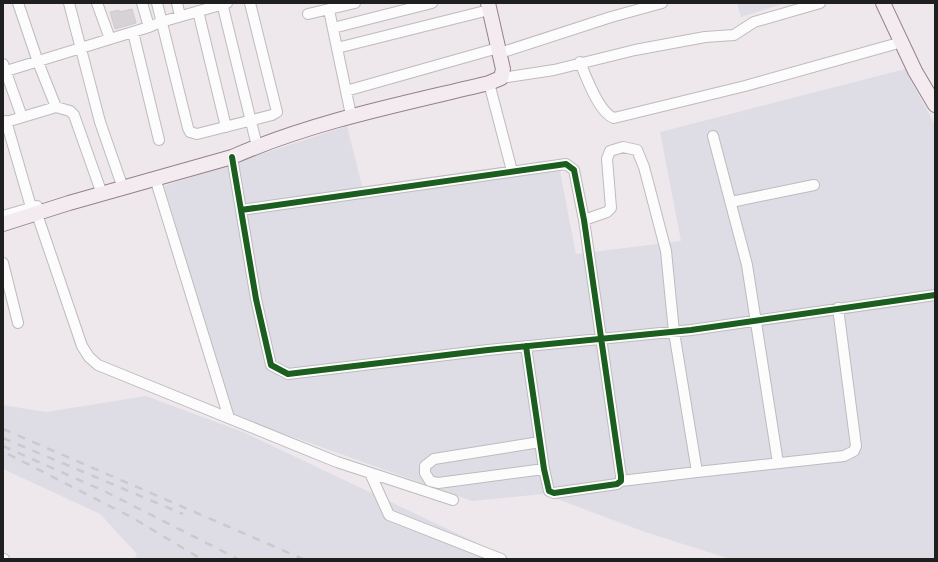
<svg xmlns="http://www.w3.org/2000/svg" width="938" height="562" font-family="'Public Sans',sans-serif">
	<rect width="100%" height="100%" fill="#eee8ec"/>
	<path fill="#dedde6" d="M737,3H785L741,17Z
		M905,69L935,125V559H730L645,532L544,494L472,501L232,415L164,186L347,126L365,198L559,166L576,254L681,241L660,132Z
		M146,396L243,432L511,559H134L137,554L100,514L3,469V405L46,412Z"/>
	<path fill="#d6d2d5" stroke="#d1cacf" d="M132,9L136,23L115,29L110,12L119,10V12Z"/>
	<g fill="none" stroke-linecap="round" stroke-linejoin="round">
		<defs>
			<path id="street" d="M18,3L38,62L56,107
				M69,3L100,122L123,188
				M97,3L110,39
				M142,3L149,27
				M157,3L188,128L190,132L197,134L272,115L277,112L250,3
				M177,3L180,16
				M222,3L257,146
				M329,10L351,115
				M198,11L226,127
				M308,14L355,3
				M333,28L432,3
				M133,32L159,140
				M337,48L489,10
				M500,53L611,17L662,3
				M580,62C586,77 599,113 614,118L745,86L902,42
				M3,64L22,117
				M3,72L149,27L161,22L227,3
				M501,78L554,70L635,50L705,37L734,35L754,22L820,3
				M489,83L512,171
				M346,91L498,48
				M6,121L31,207
				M3,123L56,107L70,111L74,115L102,194
				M713,136L747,265L778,463
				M232,157L256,299L271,365L288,374L488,350L691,330L935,295
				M155,178L229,418
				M731,202L814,185
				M241,210L566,164L574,170L584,220L621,476V481L617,484L554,493L549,491L544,469L526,346
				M3,216L37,206
				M39,220L82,346L89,357L98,365L337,462L453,500
				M584,220L607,212L611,208L607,159L610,151L623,147L637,150L644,167L666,251L674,332L697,472L844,456L854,451L856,446L838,308
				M3,263L18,323
				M540,442L434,459L425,466V473L430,481L438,483L544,469
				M370,473L389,515L501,559
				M621,481L697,472
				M3,559H4"/>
			<path id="secondary" d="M883,3L915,71L935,105
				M3,224L69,203L232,157C314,121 402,104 489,83L501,78L503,69L488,3"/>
		</defs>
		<use href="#street" stroke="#bebbbd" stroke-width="12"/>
		<use href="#secondary" stroke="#988088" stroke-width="16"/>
		<use href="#street" stroke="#fcfcfc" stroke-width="10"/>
		<use href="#secondary" stroke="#f3ebef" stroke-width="14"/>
		<path stroke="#cbcacb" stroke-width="2.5" stroke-dasharray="8 8" stroke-linecap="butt" d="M3,429L303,559
			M3,438L183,514
			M3,446L106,492L238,559
			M8,454L133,518L201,559"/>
		<defs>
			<path id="cycleway" d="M232,157L256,299L271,365L288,374L488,350L691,330L935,295
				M241,210L566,164L574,170L584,220L621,476V481L617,484L554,493L549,491L544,469L526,346"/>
		</defs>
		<use href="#cycleway" stroke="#fff" stroke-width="8"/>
		<use href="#cycleway" stroke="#1b5e20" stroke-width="6"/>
	</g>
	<rect width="938" height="562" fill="none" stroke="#1f1f1f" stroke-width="8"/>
</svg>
